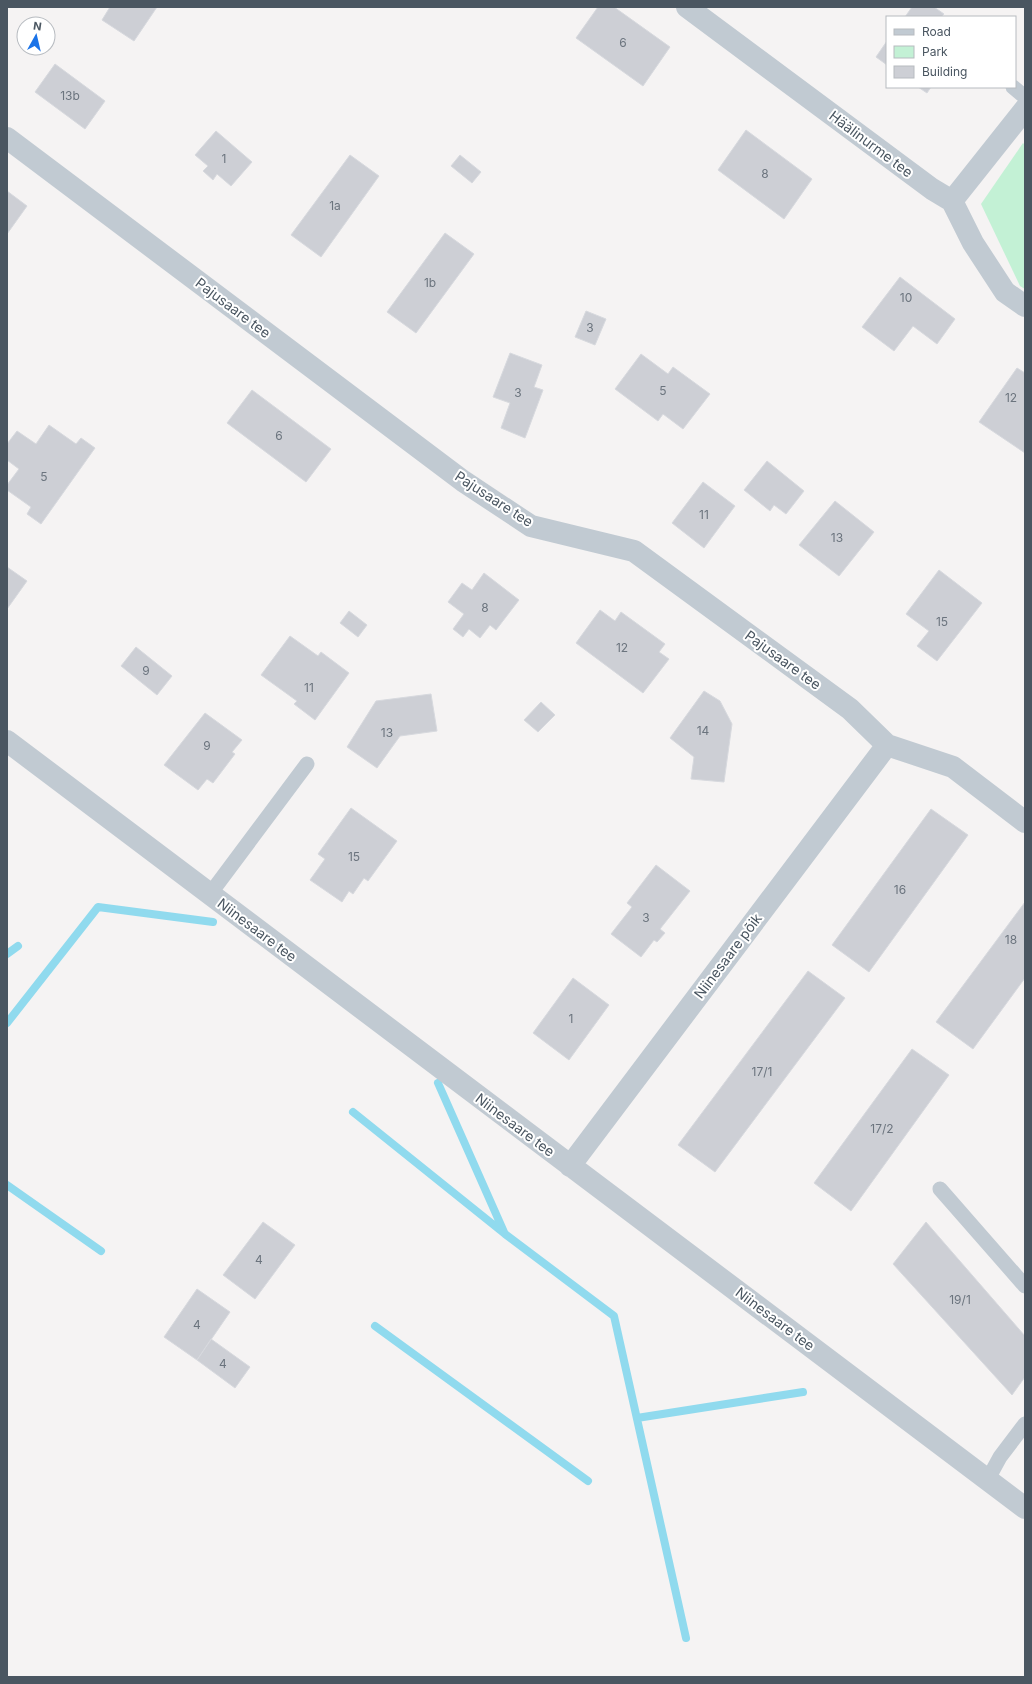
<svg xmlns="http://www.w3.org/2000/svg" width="1032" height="1684" font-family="Inter,sans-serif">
	<rect width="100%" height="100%" fill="#f5f3f3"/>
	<path fill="#c3f1d5" d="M1023,143L1025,145V289L1020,286L981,204Z"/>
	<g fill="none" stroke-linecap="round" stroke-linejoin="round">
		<path stroke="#90daee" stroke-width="8" d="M7,954L18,946
			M7,1023L98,907L213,922
			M438,1083L504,1232
			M353,1112L505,1234L614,1316L686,1638
			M7,1185L101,1251
			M375,1326L588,1481
			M637,1418L803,1392"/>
	</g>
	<path fill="#cdcfd5" stroke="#d7d9de" d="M110,7H157L134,41L102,20Z
		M598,7H614L670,47L643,86L576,38Z
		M912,7H934L944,14L941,17H905Z
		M887,41V65L876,57Z
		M55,64L105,101L85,129L35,92Z
		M918,87H931L927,93Z
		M746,130L812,179L784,219L718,170Z
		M216,131L252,162L231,186L217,174L213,180L203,171L208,166L195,155Z
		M350,155L379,176L321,257L291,235Z
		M460,155L481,172L472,183L451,166Z
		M7,191L27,206L7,234Z
		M445,233L474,254L416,333L387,312Z
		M900,277L955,319L937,344L913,326L894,351L862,327Z
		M586,311L606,319L595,345L575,337Z
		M510,353L542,365L534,387L543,390L525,438L501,428L510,403L493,397Z
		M641,354L668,374L673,367L710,394L683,429L663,414L658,421L615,389Z
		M1017,368L1025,373V453L979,422Z
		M252,390L331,449L306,482L227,423Z
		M49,425L76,444L81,438L95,448L41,524L27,514L31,507L7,490V485L19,469L7,460V444L17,431L36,444Z
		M767,461L804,491L786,514L774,505L770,511L744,490Z
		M703,482L735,506L704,548L672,523Z
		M835,501L874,532L839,576L799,545Z
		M7,567L27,581L7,609Z
		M939,570L982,603L937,661L917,646L929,631L906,614Z
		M484,573L519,600L496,630L490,625L480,638L469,629L463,637L453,629L464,614L448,602L462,583L472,590Z
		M600,610L615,621L621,612L665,644L659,652L669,659L643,693L576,643Z
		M349,611L367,625L358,637L340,623Z
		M290,636L318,656L321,652L349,673L315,720L294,704L297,701L261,675Z
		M136,647L172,676L157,695L121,666Z
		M704,691L720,701L732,724L724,782L691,779L694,757L670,738Z
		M431,694L437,731L400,736L377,768L347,747L376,701Z
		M541,702L555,715L538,732L524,720Z
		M205,713L242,740L232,752L235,754L213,783L207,779L198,790L164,765Z
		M351,808L397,841L368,881L364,878L353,894L349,891L342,902L310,880L325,859L318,854Z
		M931,809L968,835L869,972L832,945Z
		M656,865L690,891L660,929L665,933L657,942L654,940L641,957L611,934L632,907L627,903Z
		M1025,902V978L973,1049L936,1022Z
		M808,971L845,998L715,1172L678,1145Z
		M573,978L609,1005L569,1060L533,1033Z
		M912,1049L949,1075L851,1211L814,1183Z
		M263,1222L295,1245L255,1299L223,1275Z
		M926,1222L1025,1336V1377L1012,1395L893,1264Z
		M197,1289L230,1312L197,1360L164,1337Z
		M211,1339L250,1367L235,1388L197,1360Z"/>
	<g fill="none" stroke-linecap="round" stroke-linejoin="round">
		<path stroke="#c1cad2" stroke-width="15" d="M1013,87L1025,97
			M210,894L307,764
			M940,1189L1025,1286
			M988,1479L1000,1457L1025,1424"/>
		<path stroke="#c1cad2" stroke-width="22" d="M687,7L932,189L952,201L973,243L1005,292L1025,306
			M7,138L463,481L531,526L634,551L850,709L887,745L953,767L1025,822
			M952,201L1025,109
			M7,741L1025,1508
			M570,1166L887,745"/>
	</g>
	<g text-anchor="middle" stroke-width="4" stroke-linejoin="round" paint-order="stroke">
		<g font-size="12" fill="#6b747e">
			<text x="623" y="47">6</text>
			<text x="70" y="100">13b</text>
			<text x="224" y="163">1</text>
			<text x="765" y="178">8</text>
			<text x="335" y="210">1a</text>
			<text x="430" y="287">1b</text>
			<text x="906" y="302">10</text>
			<text x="590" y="332">3</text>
			<text x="663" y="395">5</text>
			<text x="518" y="397">3</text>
			<text x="1011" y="402">12</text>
			<text x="279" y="440">6</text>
			<text x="44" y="481">5</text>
			<text x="704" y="519">11</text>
			<text x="837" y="542">13</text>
			<text x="485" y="612">8</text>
			<text x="942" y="626">15</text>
			<text x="622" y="652">12</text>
			<text x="146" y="675">9</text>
			<text x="309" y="692">11</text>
			<text x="703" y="735">14</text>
			<text x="387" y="737">13</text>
			<text x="207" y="750">9</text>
			<text x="354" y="861">15</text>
			<text x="900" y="894">16</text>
			<text x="646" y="922">3</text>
			<text x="1011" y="944">18</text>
			<text x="571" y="1023">1</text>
			<text x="762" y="1076">17/1</text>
			<text x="882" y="1133">17/2</text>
			<text x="259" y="1264">4</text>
			<text x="960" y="1304">19/1</text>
			<text x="197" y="1329">4</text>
			<text x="223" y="1368">4</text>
		</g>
		<g font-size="14" fill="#4a5661" stroke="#fff">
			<text transform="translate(871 144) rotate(37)" y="5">Häälinurme tee</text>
			<text transform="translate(233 308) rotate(37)" y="5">Pajusaare tee</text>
			<text transform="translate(494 499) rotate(33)" y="5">Pajusaare tee</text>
			<text transform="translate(783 660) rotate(36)" y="5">Pajusaare tee</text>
			<text transform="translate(257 930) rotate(37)" y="5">Niinesaare tee</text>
			<text transform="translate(728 956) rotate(-53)" y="5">Niinesaare põik</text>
			<text transform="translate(515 1125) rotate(37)" y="5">Niinesaare tee</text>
			<text transform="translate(775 1319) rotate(37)" y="5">Niinesaare tee</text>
		</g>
	</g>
	<rect width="1032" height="1684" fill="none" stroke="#4a5661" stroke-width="16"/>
	<rect x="886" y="16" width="130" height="72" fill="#ffffff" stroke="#b7bbc0"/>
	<rect x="894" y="29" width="20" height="6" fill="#c1cad2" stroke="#b7bbc0"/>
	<text x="922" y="36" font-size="12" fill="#4a5661">Road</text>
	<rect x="894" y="46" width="20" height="12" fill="#c3f1d5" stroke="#b7bbc0"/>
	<text x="922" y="56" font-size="12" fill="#4a5661">Park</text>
	<rect x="894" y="66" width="20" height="12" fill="#cdcfd5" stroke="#b7bbc0"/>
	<text x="922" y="76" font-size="12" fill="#4a5661">Building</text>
	<g transform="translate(36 36) rotate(8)"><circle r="19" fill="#ffffff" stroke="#b7bbc0"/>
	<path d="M0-3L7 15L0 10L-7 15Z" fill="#1a73e8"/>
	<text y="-6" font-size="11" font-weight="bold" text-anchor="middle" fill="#4a5661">N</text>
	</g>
</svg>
